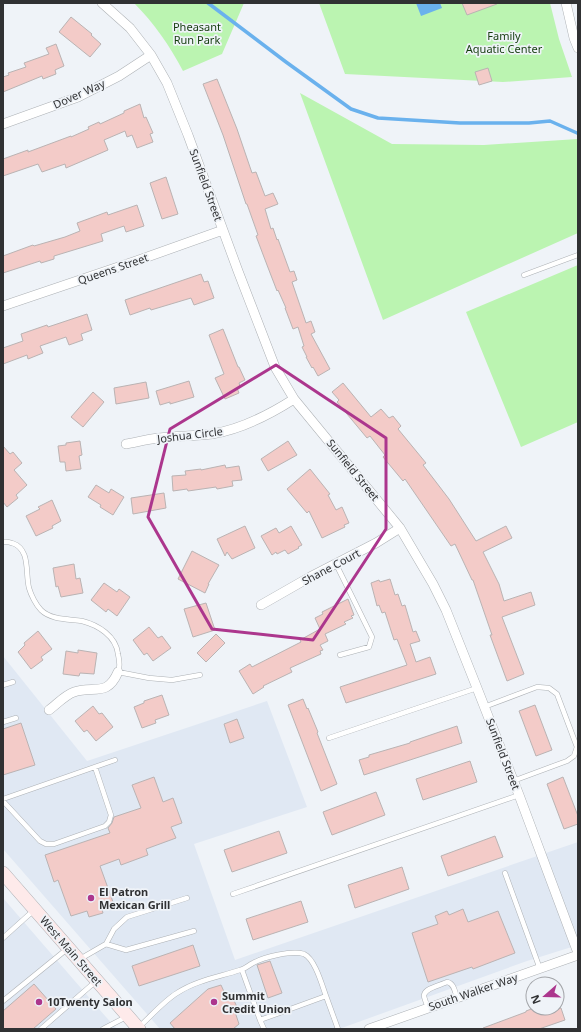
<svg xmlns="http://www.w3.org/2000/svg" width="581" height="1032" font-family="'Noto Sans',sans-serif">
	<rect width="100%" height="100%" fill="#eff3f8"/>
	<path fill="#e0e8f3" d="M3,656L87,761L267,701L307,807L194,844L235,960L578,842V945L527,961L339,1029H160L3,849Z
		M3,898L106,1017L117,1029H3Z"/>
	<path fill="#bbf4b1" d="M134,3H244L222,54L183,71C170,46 154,23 134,3Z
		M319,3H550L559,39L572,77L503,82L345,74Z
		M300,93L392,144L484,145L578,139V233L383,320Z
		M578,265V422L521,447L466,312Z"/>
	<path fill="#6ab1ed" d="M416,3H440L442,8L421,16Z"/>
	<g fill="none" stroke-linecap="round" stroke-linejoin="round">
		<path stroke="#6ab1ed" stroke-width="3.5" d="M208,3L286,62L351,109L378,118L460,123H529L550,121L577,133"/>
	</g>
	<path fill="#f3cbc8" stroke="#bab3b3" d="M462,3H496L497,4L467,15Z
		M71,17L92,34L91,35L101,44L90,57L59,32Z
		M56,44L64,66L55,70L56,74L43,79L42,76L3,92V77L9,75L8,73L26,67L24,63L49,54L46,48Z
		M488,68L492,81L479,85L475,72Z
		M217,79L237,129L252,173L256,172L265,196L273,193L278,204L265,209L271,229L273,228L277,240L278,239L290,272L294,271L297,280L292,282L306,323L311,321L315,332L311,334L330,369L318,376L313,367L312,368L306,357H307L302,347L304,346L298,327L293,329L285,308H286L278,290L277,291L267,265L256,236L258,235L247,204H246L223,135L203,84Z
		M140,104L144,118L146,117L153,133L150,134L153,142L137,148L132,135L127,137L125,131L104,140L108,150L66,168L65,164L42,172L38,164L3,176V159L28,150V152L71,136V137L89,129L88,127L99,122L100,124L124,113V111Z
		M166,177L178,214L162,219L150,183Z
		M137,205L144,226L126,232L124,226L101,234L103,241L54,256V259L41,263L40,261L3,273V256L33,245L34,246L65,237L80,231L77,223L107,212L108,215Z
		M201,274L204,282L208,281L214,298L194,305L191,298L151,310L150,308L130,315L125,300Z
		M87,314L92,330L81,334L83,340L69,345L66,337L40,346L43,353L28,359L27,355L3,364V348L23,341L21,334L47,325L48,327Z
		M223,329L238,367H239L245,380L239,383L240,386L237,388L239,393L225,399L215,378L224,374L209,335Z
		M189,381L194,397L170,404V402L160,405L156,391Z
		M146,382L149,398L116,404L114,388Z
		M343,383L371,417L381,409L389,418L393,416L401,426L398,429L426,463L423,465L449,499L476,541L506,526L512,538L483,552L499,584L504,601L531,592L535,605L502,617L524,674L507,681L490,635H492L473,580H472L455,544L451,546L405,479L403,481L383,457L385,455L370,436L367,438L337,402L339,400L332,392Z
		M93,392L104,402L83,427L71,417Z
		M80,441L82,455L79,456L81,469L66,471L65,462H60L58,446L66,445V443Z
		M288,441L297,455L268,471L261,459Z
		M3,446L10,454L13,452L22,463L14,470L27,485L16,495L18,498L7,507L3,502Z
		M225,465L226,468L239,466L242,480L232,481L233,486L217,489L216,487L188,491L187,489L173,491L172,476L186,475L185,471L201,469V470Z
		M310,469L330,494L328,495L336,510L342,507L349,523L344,525L345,527L322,538L309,511L307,513L287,489Z
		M96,485L109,493L111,489L124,497L113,515L100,507L101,505L88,497Z
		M164,493L166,508L133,514L131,498Z
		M52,500L61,521L52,526L53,528L36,536L26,516L40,509L38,507Z
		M245,526L255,548L232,559L227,552L225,556L217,539Z
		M291,526L302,545L298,547L299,548L288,554L285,550L277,554L276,552L272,555L261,536L276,528L279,533Z
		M192,551L219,565L208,584H209L205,593L178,579Z
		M74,564L76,579L80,578L83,593L61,597L58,586L56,587L53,568Z
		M390,579L395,595L398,594L402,606L405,605L413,632L416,631L420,641L410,644L416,662L430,657L436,674L346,703L340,687L407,665L397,639L394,640L385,612L382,613L379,605L377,606L371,583L379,580L380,582Z
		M104,583L117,592L119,589L130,597L117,616L108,609L106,612L91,600Z
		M348,599L354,615L351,616L353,618L344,622L346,624L325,634L328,641L320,645L323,650L320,651L321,654L290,668L292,672L263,686L264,687L253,694L239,671L250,664L252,667L301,642L300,640L320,629L315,618L323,614L322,612Z
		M206,603L215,630L193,637L184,609Z
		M149,627L158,638L162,636L171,648L153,661L147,653L144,655L133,640Z
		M38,631L52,649L41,657L43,660L31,669L18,652L25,645L24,643Z
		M216,634L225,643L206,662L197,653Z
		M78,650L97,653L94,674L80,673L79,676L63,674L66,651L78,653Z
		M162,695L169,715L155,720L156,723L142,728L134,707L144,703V701Z
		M303,699L307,709L308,708L318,732L317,733L337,784L321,791L288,705Z
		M535,705L552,750L536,756L519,711Z
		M93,706L99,714L102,713L113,727L96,741L87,730L84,732L75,721Z
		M237,719L244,738L230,743L224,724Z
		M21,723L35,765L3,775V729Z
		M457,726L462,743L364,775L359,760L369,757V755L410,743V742Z
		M470,761L477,782L423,800L416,779Z
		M154,777L163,802L173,798L182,823L171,827L176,838L146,849L148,855L121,865L119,859L100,866L113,902L101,906L103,913L89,917L87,911L71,916L58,880L54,882L45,855L110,833L108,828L112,823L114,817L141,808L132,785Z
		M563,777L578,816V824L564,829L547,784Z
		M376,792L385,815L332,835L323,812Z
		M279,831L287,853L232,872L224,850Z
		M495,836L503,857L448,876L441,856Z
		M402,867L409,889L355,908L348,885Z
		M301,901L308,922L253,940L246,919Z
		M463,909L468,922L498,911L515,953L473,969L472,967L428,982L412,933L438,924L435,916L447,911L449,915Z
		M193,945L200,966L139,986L132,966Z
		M270,961L282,993L268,998L257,965Z
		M34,984L56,1009L33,1029H3V1011Z
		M221,985L226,996L231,994L237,1007L234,1009L239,1024L233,1029H175L170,1023L208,989Z
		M534,1008H561L565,1020L539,1029H483V1028L526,1012V1011Z"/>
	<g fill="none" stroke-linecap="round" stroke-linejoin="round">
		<defs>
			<path id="service" d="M524,275L578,255
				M3,542C7,541 8,542 12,543C31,549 25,573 29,588C31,595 36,605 41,610C51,620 69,619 82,621C98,625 116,636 118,654C119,660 121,666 118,672L149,678L172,680L200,675
				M336,564L372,637L369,647L340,655
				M3,685L13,682
				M484,707L537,687L549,688L557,694L577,747L574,756L567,761L513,781
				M3,722L16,718
				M329,738L477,688
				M3,799L115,760
				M3,801L40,841L46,844H54L105,826L109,822L111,815L95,767
				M505,873L540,969
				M233,894L519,795
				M3,938L33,911
				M106,944L114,929L127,917L187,898
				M80,959L106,944L126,950L194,931
				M242,970L260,1020
				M3,1001L67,949
				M428,1008C427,1004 424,999 424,995C425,988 441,985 447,982C454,983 455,992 457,998
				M139,1027C151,1016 164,1001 177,993C197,980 219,977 240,970C245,969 249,965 253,963C264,957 292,950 304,954C315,959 322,985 326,996
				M41,1029L95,982
				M103,1029L126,1017
				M264,1029L260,1020L326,996L338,1029"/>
			<path id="minor" d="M102,3L130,28L151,55L167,83L188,135L238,271L275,367L294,399L400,528L433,584L446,610L477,688L519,795L578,953
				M566,3L574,38L578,48
				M3,124L78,97L119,76L151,55
				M3,306L136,261L223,230
				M126,444C137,442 148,439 159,438C177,436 195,436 212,434C242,429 269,415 294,399
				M261,605L310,577L376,543L400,528
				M49,710C56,705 65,695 74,692C93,685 107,698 118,672
				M369,1029L578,955"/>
			<path id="secondary" d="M3,873L139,1029"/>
		</defs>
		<use href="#service" stroke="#adb1b5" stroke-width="5.5"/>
		<use href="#minor" stroke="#adb1b5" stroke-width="10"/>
		<use href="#secondary" stroke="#adb1b5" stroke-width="14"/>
		<use href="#service" stroke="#fff" stroke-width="4.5"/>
		<use href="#minor" stroke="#fff" stroke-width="9"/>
		<use href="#secondary" stroke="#feeaea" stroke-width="13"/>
	</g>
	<path fill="none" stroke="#ac368d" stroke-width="3" stroke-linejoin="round" d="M276,365L386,438V529L313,640L212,629L148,517L170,429Z"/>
	<g fill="#ac368d" stroke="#eff3f8" stroke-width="1.5">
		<circle cx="91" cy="898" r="4"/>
		<circle cx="39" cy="1002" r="4"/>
		<circle cx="214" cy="1002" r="4"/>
	</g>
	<g text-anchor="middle" stroke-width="3.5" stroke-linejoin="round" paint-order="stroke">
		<g font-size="11" fill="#143c0d" stroke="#eff3f8">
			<text x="197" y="31">Pheasant<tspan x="197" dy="13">Run Park</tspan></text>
			<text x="504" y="40">Family<tspan x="504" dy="13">Aquatic Center</tspan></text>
		</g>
		<g font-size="11" fill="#303133" stroke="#eff3f8">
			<text transform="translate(79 94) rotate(-24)" y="4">Dover Way</text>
			<text transform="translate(206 185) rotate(70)" y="4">Sunfield Street</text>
			<text transform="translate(113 269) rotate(-19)" y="4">Queens Street</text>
			<text transform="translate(190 435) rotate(-7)" y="4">Joshua Circle</text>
			<text transform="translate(353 470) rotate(51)" y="4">Sunfield Street</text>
			<text transform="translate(331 567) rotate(-28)" y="4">Shane Court</text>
			<text transform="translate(503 754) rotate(69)" y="4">Sunfield Street</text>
			<text transform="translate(71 951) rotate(49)" y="4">West Main Street</text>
			<text transform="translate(473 992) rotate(-19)" y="4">South Walker Way</text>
		</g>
		<g font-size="11" font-weight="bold" fill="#303133" stroke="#eff3f8" text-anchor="start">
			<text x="99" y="896">El Patron<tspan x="99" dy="13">Mexican Grill</tspan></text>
			<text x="222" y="1000">Summit<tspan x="222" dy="13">Credit Union</tspan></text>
			<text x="47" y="1006">10Twenty Salon</text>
		</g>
	</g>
	<rect width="581" height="1032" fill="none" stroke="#303133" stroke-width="8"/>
	<g transform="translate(545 996) rotate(250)"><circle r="19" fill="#eff3f8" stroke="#a3a5a9"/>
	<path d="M0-3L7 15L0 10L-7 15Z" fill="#ac368d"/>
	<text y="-6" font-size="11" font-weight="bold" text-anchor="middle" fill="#303133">N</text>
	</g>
</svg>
